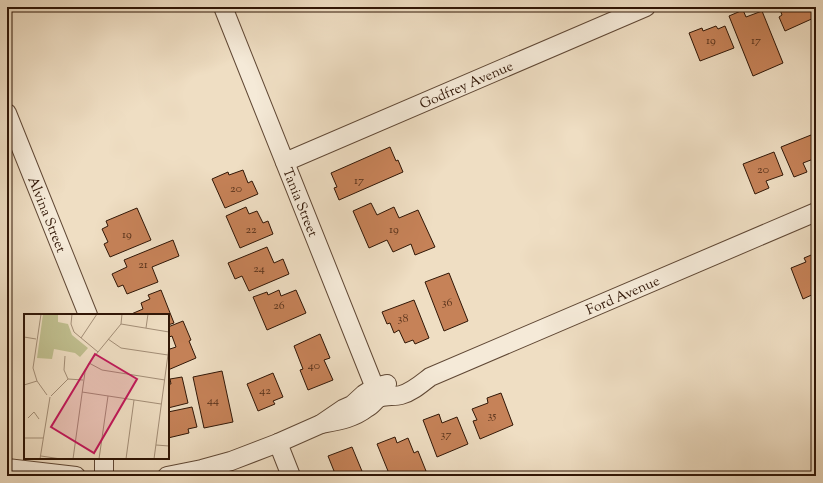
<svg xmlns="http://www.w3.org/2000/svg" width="823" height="483" font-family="'Sorts Mill Goudy',serif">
	<rect width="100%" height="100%" fill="#efdec3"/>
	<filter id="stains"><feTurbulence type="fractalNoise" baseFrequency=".005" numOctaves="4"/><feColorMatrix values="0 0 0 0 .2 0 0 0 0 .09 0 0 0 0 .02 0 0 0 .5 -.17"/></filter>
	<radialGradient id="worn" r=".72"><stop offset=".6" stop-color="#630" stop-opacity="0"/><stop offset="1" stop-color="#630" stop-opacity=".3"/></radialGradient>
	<path fill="#c68258" stroke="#301606" d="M779,7H813L816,14V17L785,31L779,17L782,15Z
		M743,10L746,17L762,11L783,63L753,76L729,16Z
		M716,26L718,29L725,26L734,48L700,61L689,33L702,28L703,31Z
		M811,135L816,146L814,147L816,152V158L803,163L807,172L794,177L781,147Z
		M390,147L396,161L398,160L403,172L339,200L334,188L337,187L331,173Z
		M774,152L783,175L766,181L769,188L755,194L743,164Z
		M243,170L248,183L252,181L258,194L225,208L212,179L228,172L229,175Z
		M371,203L377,215L394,207L399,218L418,210L435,247L415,255L411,244L393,252L387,240L369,248L353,211Z
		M246,207L249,214L257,211L263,223L268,221L273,234L240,248L226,216Z
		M137,208L151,240L110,257L104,244L108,242L102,229L108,226L106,221Z
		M173,240L179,256L152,267L158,282L127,294L123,285L118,287L112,274L127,267L124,260Z
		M267,247L274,263L283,259L289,274L249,291L242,276L235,279L228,263Z
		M816,253V293L803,299L791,268L806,262L804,258Z
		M449,273L468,321L444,331L425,282Z
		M161,290L174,323L168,325V315H129L143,309L141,303L150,299L148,295Z
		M279,290L281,296L296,290L306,313L267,330L253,297L267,292L268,295Z
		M414,300L429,338L415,344L413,340L405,343L399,330L394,333L390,323L387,324L382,312Z
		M183,321L191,340L189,341L196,358L168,370V345L170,349L176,347L172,336L169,337L168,335V327Z
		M320,334L330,358L324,360L333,380L308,390L300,370L303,369L294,346Z
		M222,371L233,422L204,428L193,377Z
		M273,373L283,397L273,401L275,404L258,411L247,384Z
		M182,377L188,403L168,408V384H171L170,379Z
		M501,393L513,425L480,439L473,421L477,420L472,409L488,403L487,398Z
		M192,407L197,427L188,429L189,433L168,438V412Z
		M439,414L442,423L457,417L468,444L437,457L423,420Z
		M395,437L397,443L408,438L414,453L418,451L426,471L413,476H390L377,444Z
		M352,447L364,476H336L328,456Z"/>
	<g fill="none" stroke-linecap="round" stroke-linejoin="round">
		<defs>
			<g id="street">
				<path id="s1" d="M223,7L379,398"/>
				<path id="s2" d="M7,113L88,315"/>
				<path id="s3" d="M285,162L646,7"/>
				<path id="s4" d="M321,424C337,421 353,419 367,408C372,406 375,400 379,398C386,395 394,397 401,395C412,392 421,384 430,377L816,212"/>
				<path d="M278,443L291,476"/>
				<path d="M7,468L76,476"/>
				<path d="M104,476V458"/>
				<path d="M167,476L202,469L231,461L278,443L321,424L343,409L352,405L364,394L375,387L387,384"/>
			</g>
		</defs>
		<use href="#street" stroke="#604835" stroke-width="20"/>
		<use href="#street" stroke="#f5ead8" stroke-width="18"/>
	</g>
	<g text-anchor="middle" stroke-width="3" stroke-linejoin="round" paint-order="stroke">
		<g font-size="12" fill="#56311a">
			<text x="711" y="44">19</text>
			<text x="756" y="44">17</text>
			<text x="763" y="173">20</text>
			<text x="359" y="184">17</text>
			<text x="236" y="192">20</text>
			<text x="251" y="233">22</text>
			<text x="394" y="233">19</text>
			<text x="127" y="238">19</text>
			<text x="143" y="268">21</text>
			<text x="259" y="272">24</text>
			<text x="447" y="306">36</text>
			<text x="279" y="309">26</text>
			<text x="403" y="322">38</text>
			<text x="314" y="369">40</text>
			<text x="265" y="394">42</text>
			<text x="213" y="404">44</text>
			<text x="492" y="419">35</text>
			<text x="446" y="438">37</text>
		</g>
		<g font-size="14" fill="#301606" stroke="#f5ead8">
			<text dy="5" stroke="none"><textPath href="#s3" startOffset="197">Godfrey Avenue</textPath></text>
			<text dy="5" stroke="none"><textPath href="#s1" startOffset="210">Tania Street</textPath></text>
			<text dy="5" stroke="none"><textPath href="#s2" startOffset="109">Alvina Street</textPath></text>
			<text dy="5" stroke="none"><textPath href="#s4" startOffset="331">Ford Avenue</textPath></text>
		</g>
	</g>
	<g transform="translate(24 314)">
		<rect width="145" height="145" fill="#efdec3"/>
		<path d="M19,0L34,1V8L44,10L48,21L64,34L56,43L51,39L30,35L28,45L13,44Z" fill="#c0bf8f"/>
		<path fill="none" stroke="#a38e77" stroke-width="1" d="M17,0L9,54L13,67L23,81M48,0L47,10L50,18L74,38M97,10L145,18M122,14L124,0M0,23L12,25M57,24L73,0M84,25L97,34L144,41M41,42L40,56L44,65M65,49L78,56L141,66M0,71L13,67M58,78L137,90M27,82L44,65L59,66M4,104L10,98L15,105M0,124H19M132,131L145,132M17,142L37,145M16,145L26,83M49,145L61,58L65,49L97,10L98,0M75,145L84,82M102,145L110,86M130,145L145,33"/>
		<path fill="#c2185b" fill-opacity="0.15" stroke="#c2185b" stroke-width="2" d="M71,40L113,65L70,139L27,113Z"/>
		<rect width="145" height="145" fill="none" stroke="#301606" stroke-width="2"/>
	</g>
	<rect width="823" height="483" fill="none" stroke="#efdec3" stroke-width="24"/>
	<rect x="8" y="8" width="807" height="467" fill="none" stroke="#301606" stroke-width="2"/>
	<rect x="12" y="12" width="799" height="459" fill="none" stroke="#301606"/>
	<rect width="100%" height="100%" filter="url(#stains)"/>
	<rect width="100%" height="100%" fill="url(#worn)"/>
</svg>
